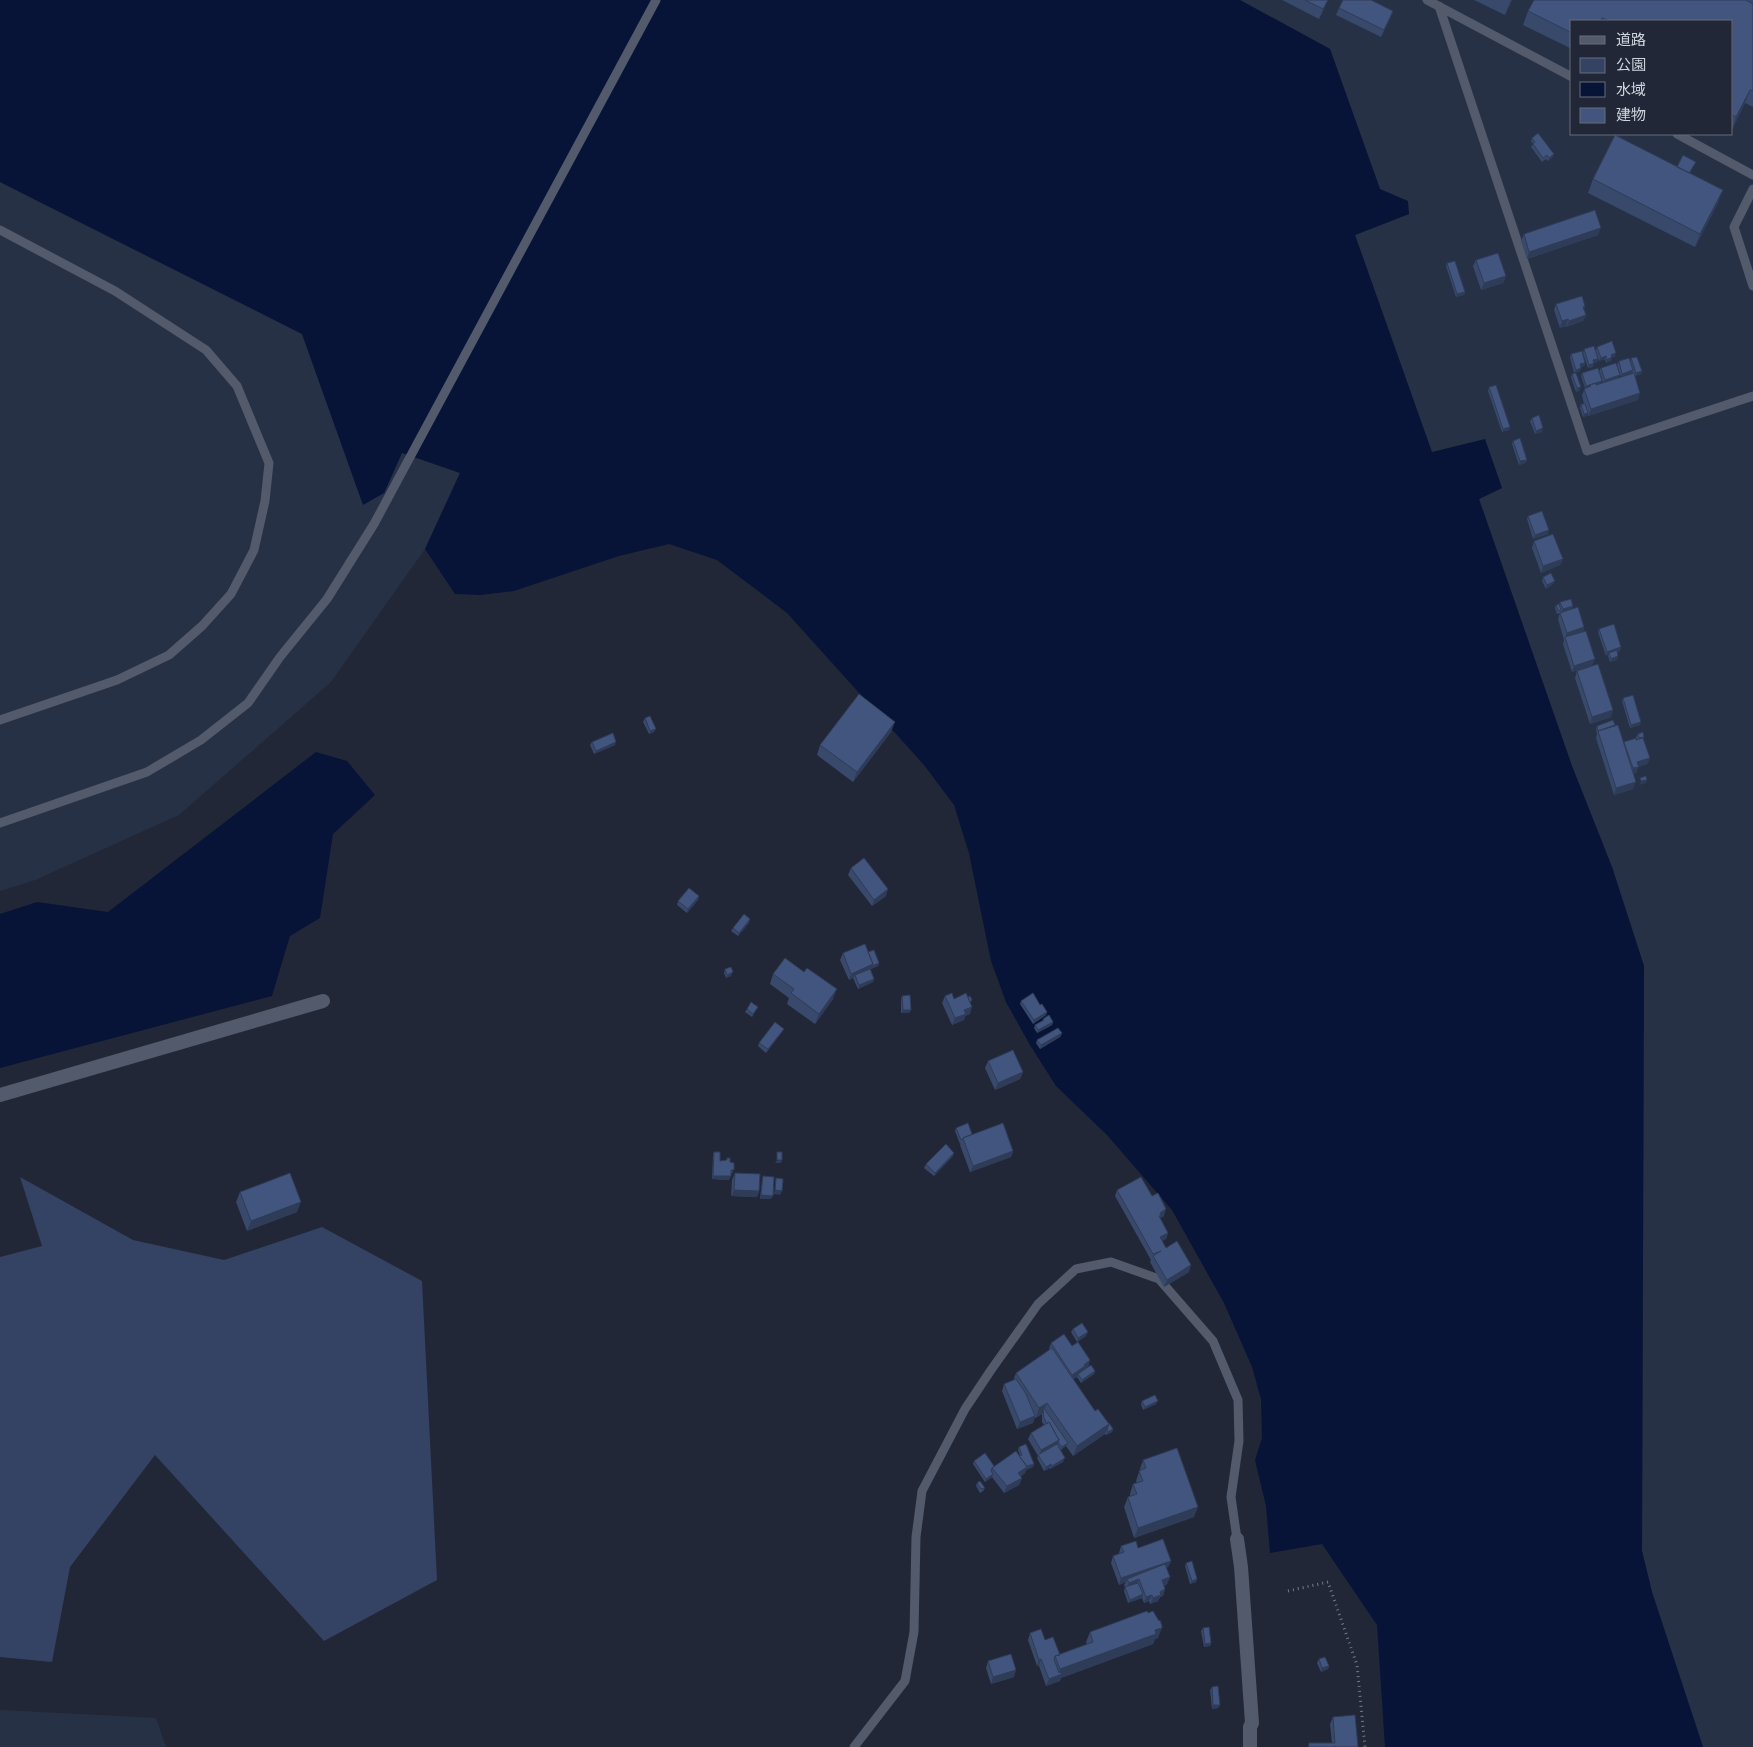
<svg xmlns="http://www.w3.org/2000/svg" width="1753" height="1747" font-family="'Times New Roman','Noto Sans JP',serif">
	<rect width="100%" height="100%" fill="#212736"/>
	<path fill="#273145" fill-rule="evenodd" d="M1240,0H1753V1747H1703L1652,1592L1642,1551L1644,966L1612,867L1572,766L1479,499L1502,488L1485,440L1432,453L1355,235L1409,214L1380,189L1330,49ZM1572,21H1732V134H1572Z
		M0,182L302,334L363,504L384,493L402,452L460,473L425,549L331,682L179,815L35,880L0,891Z
		M0,1710L156,1718L166,1747H0Z"/>
	<path fill="#344263" d="M20,1177L133,1240L224,1260L322,1227L422,1281L437,1580L324,1641L155,1455L70,1567L52,1662L0,1657V1257L42,1246Z"/>
	<path fill="#071437" d="M0,0H1240L1330,49L1380,189L1408,201L1409,214L1355,235L1432,452L1485,439L1502,488L1479,499L1572,766L1612,867L1644,966L1642,1551L1652,1592L1703,1747H1385L1377,1625L1322,1544L1270,1553L1266,1506L1255,1460L1262,1438L1261,1399L1252,1367L1224,1303L1172,1210L1107,1135L1056,1086L1030,1045L1006,1002L991,961L969,853L954,805L924,765L787,613L717,560L669,544L619,556L514,591L480,595L455,594L425,549L460,473L402,453L384,493L363,505L302,334L0,182Z
		M316,752L347,761L375,795L333,834L320,918L290,936L272,996L0,1068V914L37,902L108,912Z"/>
	<g fill="none" stroke-linecap="round" stroke-linejoin="round">
		<path stroke="#747985" stroke-width="3" stroke-dasharray="1 4" stroke-linecap="butt" d="M1288,1591L1328,1582L1357,1665L1365,1747"/>
		<path stroke="#525a6b" stroke-width="9" d="M1427,0L1572,77
			M1439,6L1587,451L1753,396
			M1677,134L1753,175
			M1753,189L1734,227L1753,286
			M0,230L115,291L206,350L237,386L269,463L265,501L254,550L231,594L202,626L169,655L117,680L0,720
			M0,823L147,772L201,740L248,703L280,657L327,599L374,524L656,0
			M854,1747L905,1681L914,1632L916,1537L922,1491L965,1409L991,1370L1038,1304L1076,1269L1111,1262L1159,1279L1213,1341L1238,1400L1239,1441L1231,1497L1237,1539"/>
		<path stroke="#525a6b" stroke-width="14" d="M0,1095L323,1001
			M1237,1539L1241,1567L1252,1723L1250,1727V1747"/>
	</g>
	<path fill="#39496c" fill-rule="evenodd" d="M1282,0H1328L1324,9L1319,19Z
		M1474,0H1512L1505,15Z
		M1534,0H1753V107L1745,103L1732,130V21H1572V49L1523,25L1528,11Z
		M1339,8L1391,17L1381,37L1336,15Z
		M1532,138L1554,154L1552,158L1548,161L1546,159L1542,162L1531,147L1533,144L1531,141Z
		M1696,162L1690,173L1718,203L1695,247L1588,193L1593,179L1677,167Z
		M1524,234L1598,235L1527,259L1521,241Z
		M1476,260L1506,276L1503,283L1481,290L1473,266Z
		M1447,263L1465,292L1464,295L1456,297L1446,266Z
		M1556,304L1585,306L1584,309L1586,315L1583,321L1566,327V326L1560,328L1554,310Z
		M1597,347L1615,357H1612L1611,361L1606,363L1605,359L1599,361L1596,352L1598,359L1597,362L1594,363L1593,367L1588,368L1583,353L1584,349L1596,350Z
		M1571,354L1585,363L1584,366L1581,367L1580,371L1574,373L1570,357Z
		M1631,358L1641,374L1635,376L1638,400L1588,416L1587,413L1586,416L1583,417L1580,408L1581,404H1584L1582,395L1585,388L1581,376L1582,373L1599,371L1601,368L1619,378L1621,377L1617,365L1619,361H1630ZM1600,372L1603,383H1601Z
		M1572,374L1581,387L1579,391L1576,392L1571,377Z
		M1489,387L1510,427L1509,430L1502,432L1488,391Z
		M1532,418L1542,432L1535,434L1530,421Z
		M1513,441L1527,460L1525,463L1519,465L1512,444Z
		M1528,516L1548,534L1533,539L1527,519Z
		M1534,541L1563,559L1560,565L1541,573L1532,548Z
		M1543,577L1555,581L1553,584L1546,589L1542,581Z
		M1560,602L1573,606L1572,609L1584,627L1583,632L1592,666L1572,672L1563,644L1564,640L1558,619L1560,613L1557,614L1555,608L1556,605H1559Z
		M1599,629L1621,647L1620,651L1617,652L1618,656L1617,660L1610,662L1608,656L1609,654L1606,656L1598,632Z
		M1577,671L1613,710L1611,717L1590,724L1575,678Z
		M1623,698L1640,725L1630,728L1622,701Z
		M645,718L654,732L649,734L643,722Z
		M1597,726H1615L1624,744V742L1637,740L1636,737L1638,734L1643,739L1650,758L1647,764L1638,767L1636,773L1633,774V789L1614,795L1596,738L1597,734L1596,729Z
		M891,732L853,782L817,755L820,745Z
		M592,742L615,745L594,754L590,745Z
		M851,868L886,896L872,906L848,875Z
		M699,896L698,900L687,913L677,905L678,901Z
		M749,923L738,936L731,931L733,928Z
		M868,952L879,963L878,966L871,969V970L874,979L873,982L858,989L853,978L849,980L840,960L843,953Z
		M725,969L731,976L726,978L724,973Z
		M804,972L833,999L815,1024L787,1004L789,998L770,984L773,974Z
		M902,996L911,1010L909,1013H901V999Z
		M945,996L971,1004L970,1014L965,1016L964,1020L952,1025L942,1003Z
		M1021,1001L1047,1012L1046,1015L1033,1024L1020,1004Z
		M758,1007L752,1017L745,1012L747,1009Z
		M1043,1019L1053,1022L1052,1025L1037,1033L1034,1028L1035,1025L1042,1021Z
		M782,1032L766,1053L758,1046L759,1043Z
		M1062,1033L1060,1037L1040,1049L1036,1043L1037,1040Z
		M988,1061L1023,1072L1020,1079L995,1090L985,1068Z
		M956,1128L1013,1151L1011,1157L970,1172L960,1145L961,1143L960,1144L955,1131Z
		M714,1152L720,1161L726,1160L727,1158L733,1173H731L729,1180L712,1179L713,1155Z
		M953,1156L934,1176L924,1168L926,1164Z
		M735,1173L759,1191L757,1197L731,1196L732,1180Z
		M763,1176L771,1199H760L762,1180Z
		M1117,1190L1152,1196L1164,1216L1160,1218L1168,1233L1166,1239L1162,1241L1166,1248L1189,1272L1164,1287L1150,1262L1151,1260L1115,1196Z
		M240,1192L297,1212L247,1231L236,1202Z
		M1073,1329L1086,1336L1077,1342L1071,1332Z
		M1051,1343L1072,1346L1090,1360L1088,1367L1095,1371L1094,1374L1081,1383L1077,1377L1073,1379L1095,1411L1113,1429L1112,1432L1106,1435L1105,1434L1073,1456L1066,1446L1061,1450L1057,1445L1063,1462L1050,1469V1468L1044,1471L1037,1458L1038,1456L1028,1439L1031,1433L1044,1425L1042,1422V1414L1036,1418L1035,1417L1033,1423L1017,1429L1002,1391L1004,1384L1013,1381L1016,1373L1049,1351V1349Z
		M1142,1401L1156,1404L1143,1410L1141,1404Z
		M1019,1447L1034,1464L1033,1467L1026,1470L1025,1473L1020,1477L1022,1478L1019,1485L1004,1493L992,1477L985,1482L973,1464L974,1461L994,1466L1020,1455L1018,1450Z
		M1143,1460L1194,1517L1134,1538L1124,1507L1128,1497L1130,1496V1494L1133,1484L1137,1483L1136,1481Z
		M977,1483L985,1488L983,1491L980,1493L976,1486Z
		M1121,1546L1138,1548L1171,1561L1168,1567L1166,1568L1170,1577L1167,1584L1164,1586L1165,1589L1163,1596L1160,1597L1158,1601L1150,1604L1149,1601L1144,1603L1142,1598L1128,1603L1124,1591L1125,1587L1124,1585L1126,1582L1119,1585L1111,1563L1113,1556L1119,1554V1553Z
		M1186,1563L1197,1579L1196,1582L1190,1584L1185,1566Z
		M1203,1628L1211,1643L1210,1646L1204,1647L1201,1631Z
		M1090,1632L1158,1638L1155,1639L1153,1644L1061,1678L1060,1681L1046,1686L1039,1666H1037L1028,1640L1030,1633L1045,1640L1060,1655L1087,1645L1086,1642Z
		M1319,1659L1329,1666L1328,1669L1321,1672L1317,1663Z
		M988,1661L1014,1677L991,1684L986,1668Z
		M1212,1687L1220,1705L1218,1708L1212,1709L1210,1690Z
		M1333,1717L1358,1747H1308L1309,1743H1332L1330,1724Z"/>
	<path fill="#2e3c58" d="M1328,0L1324,9L1319,19L1323,9Z
		M1511,0H1512L1505,15Z
		M1393,11L1391,17L1381,37L1384,30Z
		M1750,90L1745,103L1732,130L1736,117Z
		M1554,154L1552,158L1548,161L1549,158Z
		M1723,190L1718,203L1695,247L1700,234Z
		M1601,228L1598,235L1527,259L1529,252Z
		M1506,276L1503,283L1481,290L1484,283Z
		M1465,292L1464,295L1456,297L1457,294Z
		M1586,315L1583,321L1566,327L1569,321Z
		M1568,319L1566,326L1560,328L1562,321Z
		M1616,353L1615,357H1612L1611,361L1606,363L1607,360L1611,355Z
		M1606,356L1605,359L1599,361L1601,358Z
		M1598,359L1597,362L1592,364L1593,360Z
		M1585,363L1584,366L1579,368L1580,364Z
		M1594,363L1593,367L1588,368L1589,365Z
		M1581,368L1580,371L1574,373L1576,370Z
		M1633,370L1632,374L1621,377L1622,374Z
		M1642,371L1641,374L1635,376L1636,373Z
		M1620,375L1618,378L1603,383L1605,380Z
		M1602,381L1601,384L1591,386L1590,385L1589,388L1585,389L1586,386Z
		M1581,387L1579,391L1576,392L1577,388Z
		M1640,393L1638,400L1588,416L1591,409Z
		M1588,413L1586,416L1583,417L1584,414Z
		M1510,427L1509,430L1502,432L1503,429Z
		M1543,428L1542,432L1535,434L1536,431Z
		M1527,460L1525,463L1519,465L1520,461Z
		M1549,530L1548,534L1533,539L1535,535Z
		M1563,559L1560,565L1541,573L1543,566Z
		M1555,581L1553,584L1546,589L1547,585Z
		M1573,606L1572,609L1561,612L1563,609Z
		M1584,627L1582,634L1565,637L1564,640L1567,633Z
		M1621,647L1620,651L1610,654L1609,653V654L1606,656L1607,652Z
		M1618,656L1617,660L1610,662L1611,659Z
		M1595,659L1592,666L1572,672L1574,666Z
		M1613,710L1611,717L1590,724L1592,717Z
		M895,722L891,732L853,782L857,772Z
		M1641,722L1640,725L1630,728L1631,725Z
		M656,729L654,732L649,734L650,731Z
		M616,742L615,745L594,754L596,751Z
		M1650,758L1647,764L1638,767L1636,773L1631,775L1633,768L1637,762Z
		M1647,780L1646,783L1639,785L1641,781Z
		M1636,782L1633,789L1614,795L1616,788Z
		M888,889L886,896L872,906L874,900Z
		M699,896L698,900L687,913L688,909Z
		M750,919L749,923L738,936L739,933Z
		M879,963L878,966L871,969V971L855,975L853,978L849,980L851,974L873,964Z
		M733,972L731,976L726,978L727,975Z
		M874,979L873,982L858,989L859,985Z
		M837,989L833,999L815,1024L819,1014Z
		M972,1007L970,1014L965,1016L964,1020L952,1025L955,1018L964,1010Z
		M903,1010H911L909,1013H901Z
		M1047,1012L1046,1015L1033,1024L1034,1020Z
		M1053,1022L1052,1025L1037,1033L1038,1030Z
		M784,1029L782,1032L766,1053L768,1049Z
		M1062,1033L1060,1037L1040,1049L1041,1045Z
		M1023,1072L1020,1079L995,1090L998,1083Z
		M1013,1151L1011,1157L970,1172L973,1166Z
		M954,1153L953,1156L934,1176L935,1173Z
		M777,1160H782L781,1163H775Z
		M713,1176H731L729,1180L712,1179Z
		M734,1190L759,1191L757,1197L731,1196Z
		M775,1190L782,1191L780,1195L773,1194Z
		M761,1195L773,1196L771,1199H760Z
		M301,1202L297,1212L247,1231L251,1221Z
		M1166,1209L1164,1216L1160,1218L1159,1222L1160,1213Z
		M1168,1233L1166,1239L1158,1243L1160,1237Z
		M1191,1265L1189,1272L1164,1287L1167,1280Z
		M1088,1332L1086,1336L1077,1342L1078,1338Z
		M1090,1360L1088,1367L1078,1374L1077,1377L1070,1382L1072,1375Z
		M1095,1371L1094,1374L1081,1383L1082,1380Z
		M1158,1401L1156,1404L1143,1410L1145,1407Z
		M1047,1403L1043,1413L1036,1418L1039,1408Z
		M1035,1416L1033,1423L1017,1429L1020,1422Z
		M1109,1424L1105,1434L1073,1456L1077,1446Z
		M1113,1429L1112,1432L1106,1435L1108,1432Z
		M1059,1440L1057,1447L1039,1457L1041,1450Z
		M1068,1443L1066,1446L1061,1450L1062,1447Z
		M1065,1458L1063,1462L1050,1469L1052,1466Z
		M1034,1464L1033,1467L1026,1470L1025,1473L1016,1480L1018,1473L1027,1467Z
		M1051,1464L1050,1468L1044,1471L1046,1467Z
		M993,1474L992,1477L985,1482L986,1479Z
		M1022,1478L1019,1485L1004,1493L1007,1486Z
		M1198,1507L1194,1517L1134,1538L1138,1528Z
		M1171,1561L1168,1567L1128,1582L1127,1579L1126,1582L1119,1585L1121,1578Z
		M1170,1577L1167,1584L1159,1587L1162,1580Z
		M1139,1579L1137,1586L1126,1590L1129,1583Z
		M1197,1579L1196,1582L1190,1584L1192,1581Z
		M1165,1589L1163,1596L1160,1597L1158,1601L1150,1604L1153,1598L1160,1592Z
		M1143,1594L1142,1598L1128,1603L1130,1600Z
		M1152,1595L1149,1601L1144,1603L1146,1597Z
		M1162,1628L1158,1638L1155,1639L1153,1644L1061,1678L1060,1681L1046,1686L1049,1679L1058,1676L1060,1669Z
		M1211,1643L1210,1646L1204,1647L1205,1644Z
		M1041,1659L1039,1666H1037L1039,1660Z
		M1329,1666L1328,1669L1321,1672L1322,1668Z
		M1016,1670L1014,1677L991,1684L993,1677Z
		M1213,1705H1220L1218,1708L1212,1709Z"/>
	<path fill="#42557e" stroke="#2e3c58" d="M1305,0H1328L1323,9Z
		M1343,0H1371L1393,11L1384,30L1339,8Z
		M1534,0H1746L1753,4V91L1750,90L1736,117L1732,115V21H1610L1602,18L1600,21H1572V33L1528,11Z
		M1538,133L1554,154L1549,158L1547,155L1543,158L1533,144L1535,142L1532,138Z
		M1615,135L1723,190L1700,234L1593,179Z
		M1683,155L1696,162L1689,173L1677,167Z
		M1595,210L1601,228L1529,252L1524,234Z
		M1498,253L1506,276L1484,283L1476,260Z
		M1455,261L1465,292L1457,294L1447,263Z
		M1582,296L1585,306L1583,307L1586,315L1569,321L1568,319L1562,321L1556,304Z
		M1612,341L1616,353L1611,355L1612,357L1607,360L1606,356L1601,358L1597,347Z
		M1594,346L1598,359L1593,360L1594,363L1589,365L1584,349Z
		M1582,351L1585,363L1580,364L1581,368L1576,370L1571,354Z
		M1637,357L1642,371L1636,373L1631,358Z
		M1629,358L1633,370L1622,374L1619,361Z
		M1616,363L1620,375L1605,380L1601,368Z
		M1598,368L1602,381L1586,386L1582,373Z
		M1576,373L1581,387L1577,388L1572,374Z
		M1634,373L1640,393L1591,409L1584,389L1591,386L1590,385L1596,383V385Z
		M1496,385L1510,427L1503,429L1489,387Z
		M1581,404H1585L1588,413L1584,414Z
		M1539,415L1543,428L1536,431L1532,418Z
		M1520,438L1527,460L1520,461L1513,441Z
		M1542,511L1549,530L1535,535L1528,516Z
		M1553,534L1563,559L1543,566L1534,541Z
		M1551,573L1555,581L1547,585L1543,577Z
		M1571,599L1573,606L1563,609L1560,602Z
		M1559,604L1561,610L1558,611L1556,605Z
		M1578,607L1584,627L1567,633L1560,613Z
		M1614,624L1621,647L1607,652L1599,629Z
		M1586,631L1595,659L1574,666L1565,637Z
		M1617,650L1618,656L1611,659L1609,653Z
		M1598,664L1613,710L1592,717L1577,671Z
		M859,694L895,722L857,772L820,745Z
		M1633,695L1641,722L1631,725L1623,698Z
		M650,716L656,729L650,731L645,718Z
		M1613,720L1615,725L1598,731L1597,726Z
		M1618,725L1636,782L1616,788L1598,731Z
		M1643,732L1644,737L1639,738L1638,734Z
		M613,733L616,742L596,751L592,742Z
		M1636,738V740L1643,738L1650,758L1637,762L1639,767L1633,768L1624,742Z
		M1646,776L1647,780L1641,781L1640,778Z
		M864,858L888,889L874,900L851,868Z
		M689,888L699,896L688,909L678,901Z
		M744,914L750,919L739,933L733,928Z
		M865,944L873,964L851,974L843,953Z
		M874,950L879,963L872,966L873,964L868,952Z
		M785,958L804,972L807,968L837,989L819,1014L791,993L794,989L773,974Z
		M731,967L733,972L727,975L725,969Z
		M870,969L874,979L859,985L855,975Z
		M952,993L954,999L966,993L972,1007L964,1010L966,1014L955,1018L945,996Z
		M1033,993L1040,1005L1042,1004L1047,1012L1034,1020L1021,1001Z
		M910,995L911,1010H903L902,996Z
		M970,996L972,1000L970,1002L968,997Z
		M751,1002L758,1007L753,1014L747,1009Z
		M1049,1015L1053,1022L1038,1030L1035,1025L1044,1020L1043,1019Z
		M775,1022L784,1029L768,1049L759,1043Z
		M1058,1028L1062,1033L1041,1045L1037,1040Z
		M1013,1050L1023,1072L998,1083L988,1061Z
		M968,1123L972,1134L963,1138L962,1140H961L956,1128Z
		M1003,1123L1013,1151L973,1166L963,1138Z
		M946,1144L954,1153L935,1173L926,1164Z
		M714,1152H720V1161L727,1160V1158H730V1162L734,1163V1170H731V1176H713Z
		M777,1152H782V1160H777Z
		M290,1173L301,1202L251,1221L240,1192Z
		M735,1173L760,1174L759,1191L734,1190Z
		M763,1176L774,1177L773,1196L761,1195Z
		M1141,1177L1152,1196L1158,1193L1166,1209L1160,1213L1161,1215L1159,1216L1168,1233L1160,1237L1166,1248L1177,1241L1191,1265L1167,1280L1153,1256L1161,1251L1153,1254L1117,1190Z
		M776,1178L783,1179L782,1191L775,1190Z
		M1082,1323L1088,1332L1078,1338L1073,1329Z
		M1064,1334L1072,1346L1078,1342L1090,1360L1084,1365L1085,1366L1072,1375L1051,1343Z
		M1052,1348L1095,1411L1098,1409L1109,1424L1077,1446L1047,1403L1039,1408L1016,1373Z
		M1091,1365L1095,1371L1082,1380L1078,1374Z
		M1016,1379L1026,1394L1035,1416L1020,1422L1004,1384Z
		M1155,1395L1158,1401L1145,1407L1142,1401Z
		M1043,1407L1068,1443L1062,1447L1058,1442L1059,1440L1049,1422L1047,1424L1044,1418Z
		M1049,1422L1059,1440L1041,1450L1031,1433Z
		M1109,1423L1113,1429L1108,1432L1107,1431Z
		M1026,1444L1034,1464L1027,1466L1019,1456L1022,1455L1019,1447Z
		M1057,1444L1065,1458L1052,1466L1051,1464L1046,1467L1038,1455Z
		M1177,1448L1198,1507L1138,1528L1128,1497L1137,1494L1133,1484L1143,1481L1139,1471L1146,1468L1143,1460Z
		M1016,1451L1027,1467L1018,1473L1022,1478L1007,1486L992,1468Z
		M985,1453L994,1466L992,1468L991,1471L993,1474L986,1479L974,1461Z
		M980,1481L985,1488L981,1489L977,1483Z
		M1163,1539L1171,1561L1121,1578L1113,1556L1124,1552L1121,1546L1136,1541L1138,1548Z
		M1192,1561L1197,1579L1192,1581L1186,1563Z
		M1165,1564L1170,1577L1162,1580L1165,1589L1160,1592L1161,1595L1153,1598L1152,1595L1146,1597L1139,1579L1129,1583L1127,1579Z
		M1138,1583L1143,1594L1130,1600L1125,1587Z
		M1147,1611L1148,1613L1153,1611L1159,1621L1160,1620L1162,1626V1628L1155,1630L1156,1634L1060,1669L1055,1656L1093,1642L1090,1632Z
		M1209,1627L1211,1643L1205,1644L1203,1628Z
		M1041,1629L1045,1640L1053,1637L1060,1655L1055,1656L1054,1659L1059,1673L1061,1672L1062,1674L1049,1679L1041,1659L1039,1660L1030,1633Z
		M1011,1654L1016,1670L993,1677L988,1661Z
		M1325,1657L1329,1666L1322,1668L1319,1659Z
		M1218,1686L1220,1705H1213L1212,1687Z
		M1355,1715L1358,1747H1335V1746V1747H1309V1743H1335L1333,1717Z"/>
	<rect x="1570" y="20" width="162" height="115" fill="#212736" stroke="#676c79"/>
	<rect x="1580" y="36" width="25" height="8" fill="#525a6b" stroke="#676c79"/>
	<text x="1616" y="45" font-size="15" fill="#cfd3dd">道路</text>
	<rect x="1580" y="58" width="25" height="15" fill="#344263" stroke="#676c79"/>
	<text x="1616" y="70" font-size="15" fill="#cfd3dd">公園</text>
	<rect x="1580" y="82" width="25" height="15" fill="#071437" stroke="#676c79"/>
	<text x="1616" y="95" font-size="15" fill="#cfd3dd">水域</text>
	<rect x="1580" y="108" width="25" height="15" fill="#42557e" stroke="#676c79"/>
	<text x="1616" y="120" font-size="15" fill="#cfd3dd">建物</text>
</svg>
